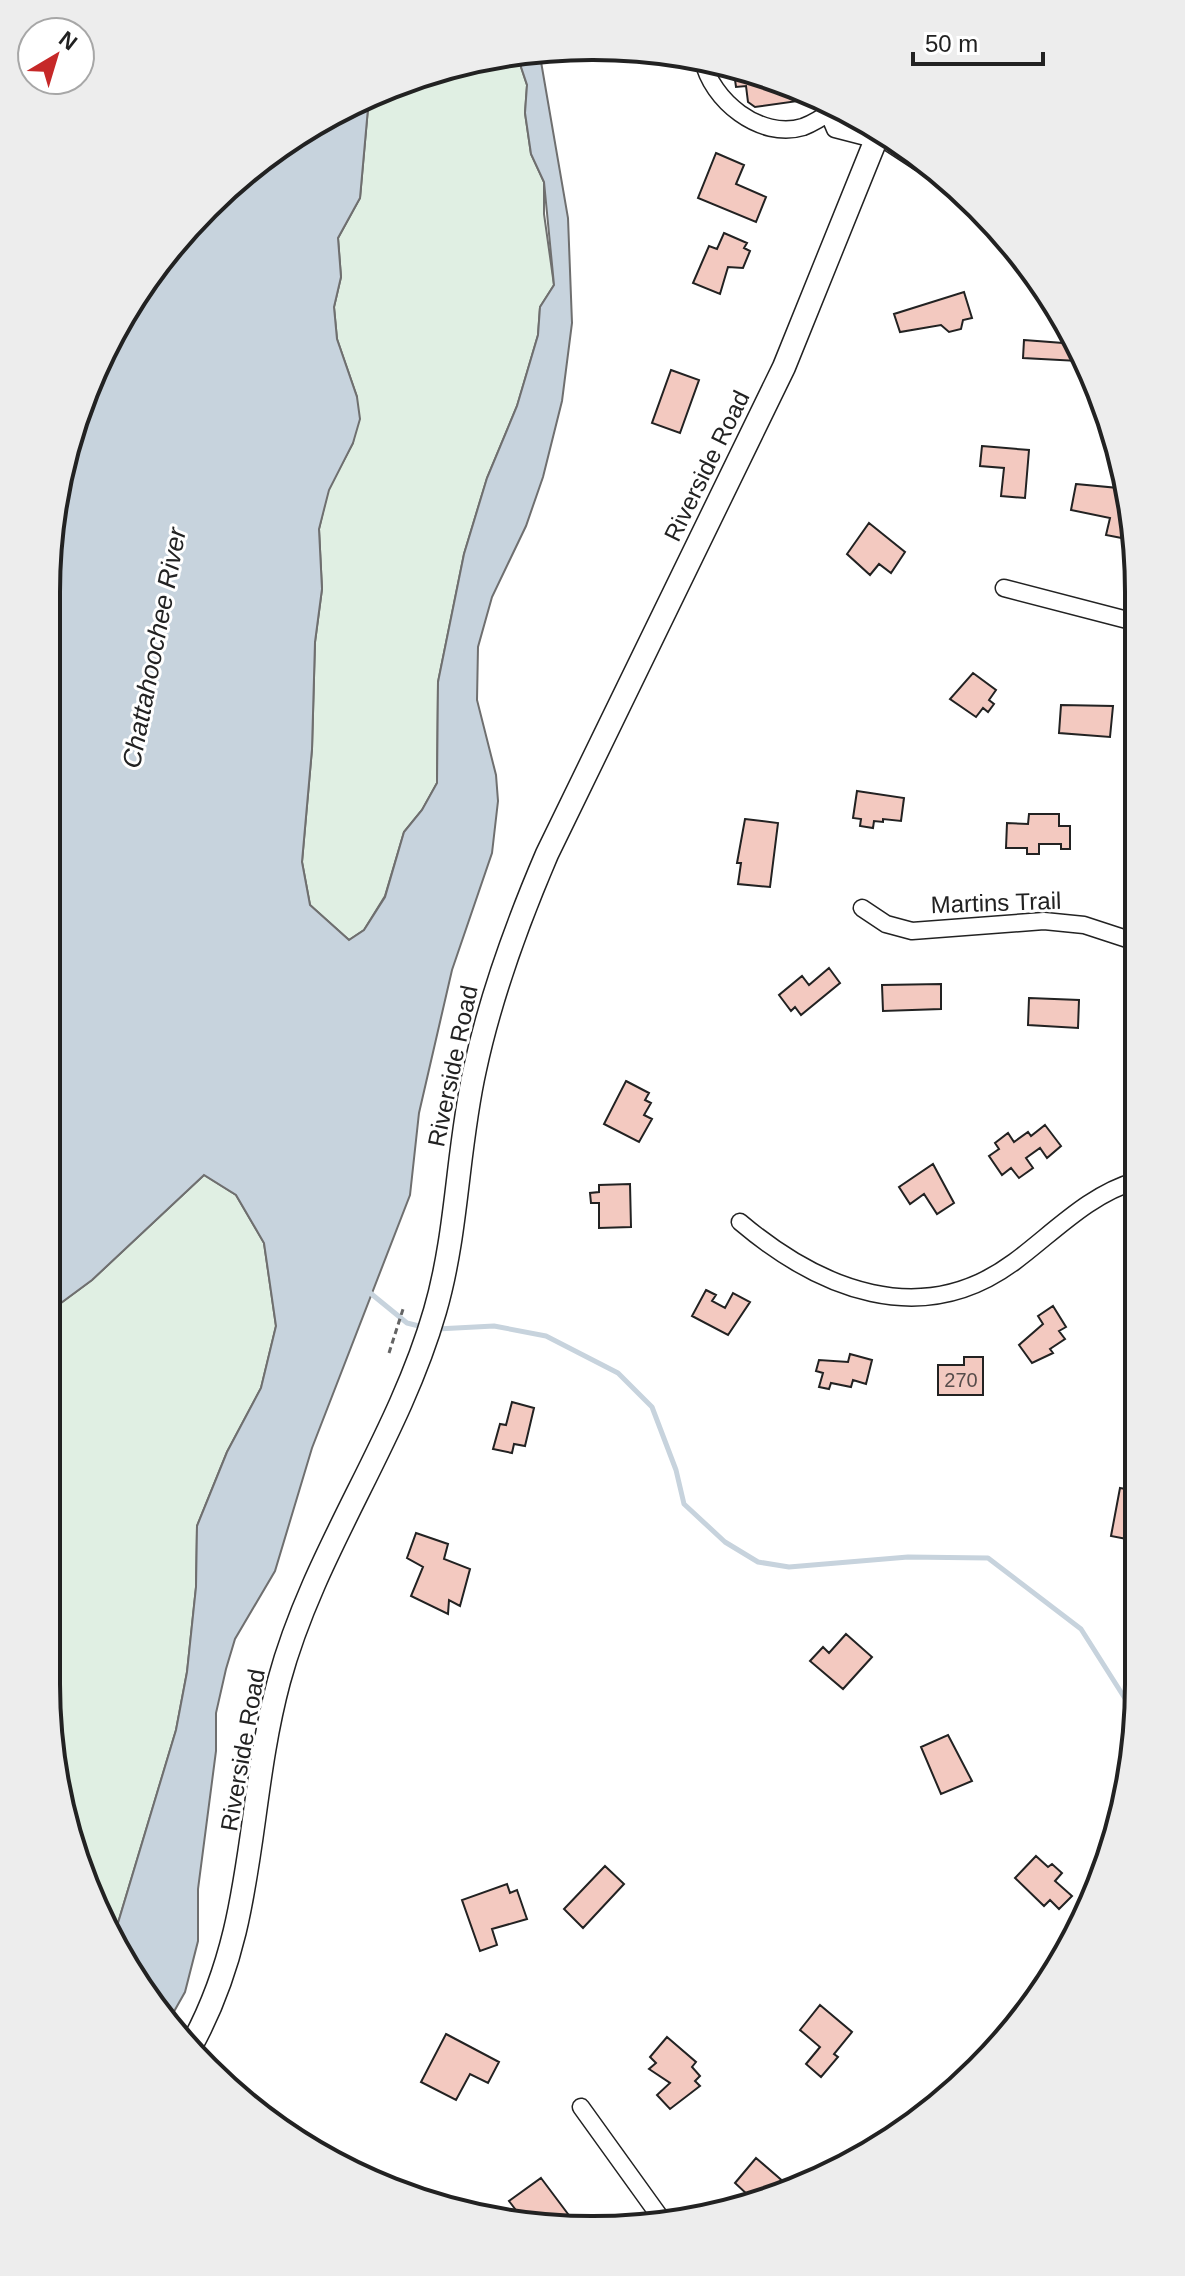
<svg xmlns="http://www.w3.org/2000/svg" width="1185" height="2276" font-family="Arial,sans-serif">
	<rect width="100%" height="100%" fill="#fff"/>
	<path fill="#e0efe3" stroke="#6f6f6f" stroke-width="2" d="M516,52L527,85L525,113L531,154L544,182V214L554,285L540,307L538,335L517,406L487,478L464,554L438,682L437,783L422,810L404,832L385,896L364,930L349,940L310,905L302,862L312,749L315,642L322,589L319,529L328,490L353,443L357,397L337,339L334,307L341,277L338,238L360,198L369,97L417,75Z
		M109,340L48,559L47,561L65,451Z
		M204,1175L236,1195L264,1243L276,1326L261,1388L227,1452L197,1526L196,1587L187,1672L176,1730L115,1933L75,1860L46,1683V1314L92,1280Z"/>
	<path fill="#c7d3dd" stroke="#6f6f6f" stroke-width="2" d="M539,50L568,218L572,323L562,401L543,477L526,526L492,597L478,647L477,700L496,775L498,801L492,853L452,970L419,1113L410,1195L312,1448L275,1571L235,1639L226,1669L216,1713V1751L198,1889V1941L185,1992L167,2024L159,2017L115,1933L176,1730L187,1672L196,1587L197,1526L227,1452L261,1388L276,1326L264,1243L236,1195L204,1175L92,1280L46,1314L47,561L109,340L159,259L233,181L320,119L369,97L360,198L338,238L341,277L334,307L337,339L357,397L360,419L353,443L329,490L319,529L322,589L315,642L312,749L302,862L310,905L349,940L364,930L385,897L404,832L422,810L437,783L438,682L464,554L487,478L517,406L538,335L540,307L554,285L544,182L531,154L525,113L527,85L516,52Z"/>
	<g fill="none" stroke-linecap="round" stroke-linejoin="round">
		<path stroke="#c7d3dd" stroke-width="5" d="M369,1292L407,1323L423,1327
			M437,1329L494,1326L546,1336L618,1373L652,1407L676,1470L684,1504L725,1542L758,1562L789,1567L908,1557L988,1558L1081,1629L1138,1719"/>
	</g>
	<path fill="#f3c9c0" stroke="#222" stroke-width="2" d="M733,65L796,88L798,101L755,107L748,102L746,86L736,87Z
		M716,153L744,165L736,184L766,197L756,222L698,198Z
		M724,233L747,243L744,248L750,251L743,268L728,267L720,294L693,283L709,246L717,249Z
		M964,292L972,318L963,320L961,329L949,332L941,325L900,332L894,314Z
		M1024,340L1076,344L1078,361L1023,358Z
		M671,370L699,380L680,433L652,423Z
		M982,446L1029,450L1025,498L1001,496L1004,468L980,466Z
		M1076,484L1118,488L1117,493L1127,495L1134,530L1130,529L1127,539L1106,535L1110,518L1071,510Z
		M869,523L905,552L891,573L879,564L870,575L847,554Z
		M973,673L996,690L989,700L994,704L988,712L983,708L976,717L950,699Z
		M1061,705L1113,706L1110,737L1059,733Z
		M857,791L904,798L901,821L883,819V822L874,821L873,828L860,826L861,819L853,818Z
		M1029,814H1059V826H1070V849H1061V844H1039V854H1027V848H1006L1007,823L1028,824Z
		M745,819L778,823L770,887L738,884L741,863H737Z
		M829,968L840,983L801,1015L795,1007L791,1011L779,995L802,976L809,985Z
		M941,984V1009L883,1011L882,985Z
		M1029,998L1079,1000L1078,1028L1028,1025Z
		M626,1081L649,1093L645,1100L651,1103L644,1115L652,1119L639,1142L604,1124Z
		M1045,1125L1061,1146L1047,1158L1040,1148L1026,1158L1033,1168L1019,1178L1011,1168L1002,1175L989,1156L999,1149L995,1143L1008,1133L1014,1142L1028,1132L1031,1136Z
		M933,1164L954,1203L937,1214L924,1194L910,1204L899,1187Z
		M630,1184L631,1227L599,1228V1203H591L590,1193L599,1192V1185Z
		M706,1290L716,1295L712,1301L725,1308L733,1293L750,1302L728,1335L692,1316Z
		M1053,1306L1066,1327L1059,1331L1065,1339L1050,1349L1053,1353L1032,1363L1019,1345L1043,1324L1038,1316Z
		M850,1354L872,1360L866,1384L853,1380L851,1387L831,1383L829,1389L819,1387L823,1373L816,1371L819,1360L848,1362Z
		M964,1357H983V1395H938V1365H964Z
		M512,1402L534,1408L525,1446L514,1444L512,1453L493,1449L500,1424L506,1425Z
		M1120,1488L1137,1491V1541L1111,1536Z
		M416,1533L448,1544L444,1559L470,1569L460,1606L449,1600L448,1614L411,1596L423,1567L407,1558Z
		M846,1634L872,1657L843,1689L810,1661L823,1647L829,1653Z
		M948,1735L972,1781L941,1794L921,1747Z
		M1036,1856L1048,1867L1052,1864L1062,1873L1055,1881L1072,1896L1059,1909L1050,1900L1044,1906L1015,1878Z
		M605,1866L624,1884L583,1928L564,1909Z
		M507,1884L510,1893L517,1890L527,1919L492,1929L497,1945L480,1951L462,1900Z
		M820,2005L852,2032L834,2054L838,2057L821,2077L806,2064L820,2047L800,2030Z
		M446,2034L499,2062L488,2083L470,2074L456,2100L421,2082Z
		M667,2037L696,2062L692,2067L700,2076L695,2081L700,2086L670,2109L657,2095L670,2083L649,2069L656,2063L650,2057Z
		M756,2158L793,2190L760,2198L753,2192L750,2197L735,2183Z
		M541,2178L571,2218L565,2223L522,2218L509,2201Z"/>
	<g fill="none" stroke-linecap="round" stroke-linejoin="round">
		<defs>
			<path id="street" d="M703,60C711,100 760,140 803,127C814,123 826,115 836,108L848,112
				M822,98L835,129L866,137L878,132
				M1004,588L1135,622
				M862,908L886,924L912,931L1044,921L1084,925L1136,942
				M740,1222C819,1289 921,1331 1014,1262C1052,1234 1089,1194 1136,1181
				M581,2107L663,2221"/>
			<path id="secondary" d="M892,141L921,160
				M191,2046C258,1925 245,1808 279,1681C314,1551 398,1440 435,1311C458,1232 457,1148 475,1069C491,994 517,924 547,854L784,367L879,132"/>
		</defs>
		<use href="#street" stroke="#222" stroke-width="19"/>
		<use href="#secondary" stroke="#222" stroke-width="25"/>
		<path stroke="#646464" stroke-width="3" stroke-dasharray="6 4" stroke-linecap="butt" d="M389,1353L404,1306"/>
		<use href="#street" stroke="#fff" stroke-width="16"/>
		<use href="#secondary" stroke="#fff" stroke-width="22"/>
	</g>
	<g text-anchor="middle" stroke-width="6" stroke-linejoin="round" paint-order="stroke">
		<g font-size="20" fill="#564c4a">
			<text x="961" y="1387">270</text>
		</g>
		<g font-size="24" fill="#222" stroke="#fff">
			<text transform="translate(707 466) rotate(-64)" y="8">Riverside Road</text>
			<text transform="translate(996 903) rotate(-2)" y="8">Martins Trail</text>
			<text transform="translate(453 1066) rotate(-78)" y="8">Riverside Road</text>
			<text transform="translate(243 1750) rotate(-80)" y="8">Riverside Road</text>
		</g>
		<g font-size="26" font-style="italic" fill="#222" stroke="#fff">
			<text transform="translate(154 648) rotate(-79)" y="9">Chattahoochee River</text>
		</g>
	</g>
	<path d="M0 0H1185V2276H0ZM592 60H593A532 532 0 0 1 1125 592V1684A532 532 0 0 1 593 2216H592A532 532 0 0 1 60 1684V592A532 532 0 0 1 592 60Z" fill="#ededed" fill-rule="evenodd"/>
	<path fill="none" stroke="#222" stroke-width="4" d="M592 60H593A532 532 0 0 1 1125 592V1684A532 532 0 0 1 593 2216H592A532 532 0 0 1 60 1684V592A532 532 0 0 1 592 60Z"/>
	<g transform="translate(56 56) rotate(38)"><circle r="38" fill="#ffffff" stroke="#a7a7a7" stroke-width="2"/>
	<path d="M0-6L14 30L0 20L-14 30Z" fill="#c62828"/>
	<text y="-12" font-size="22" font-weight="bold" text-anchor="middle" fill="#222222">N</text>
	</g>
	<path d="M913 52v12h130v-12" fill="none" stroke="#222222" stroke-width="4"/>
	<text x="925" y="52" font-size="24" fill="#222222" stroke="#ffffff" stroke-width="6" paint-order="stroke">50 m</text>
</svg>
